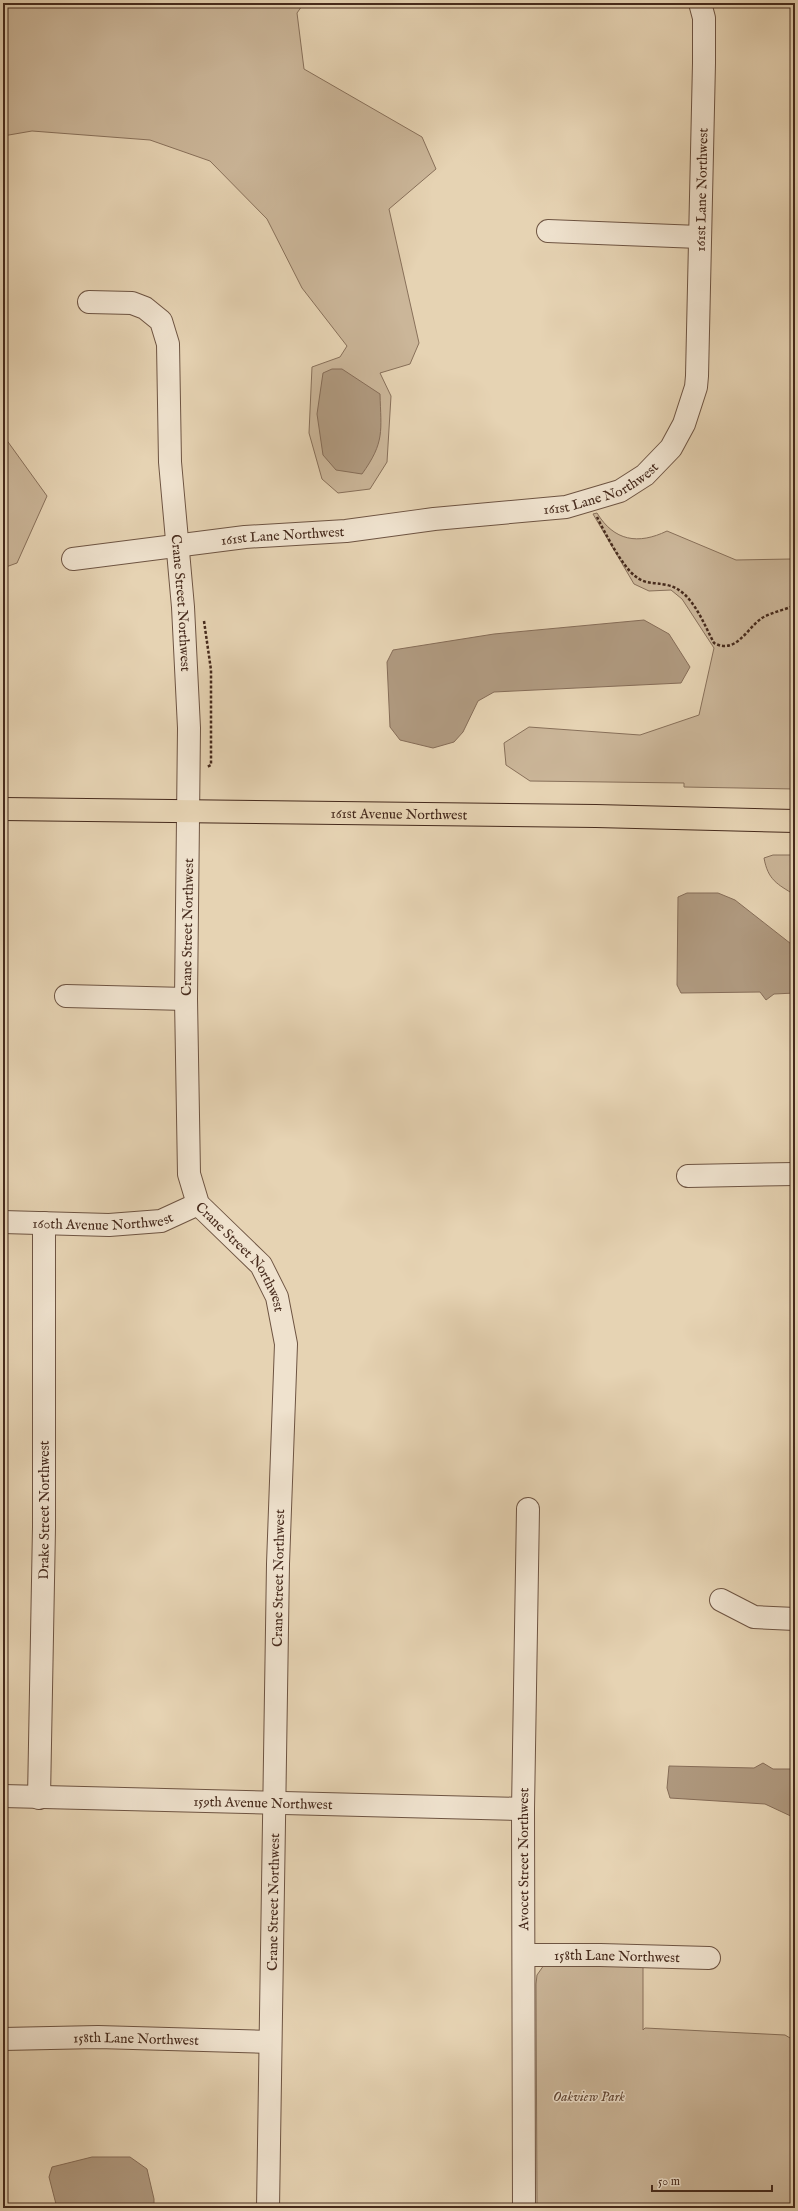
<svg xmlns="http://www.w3.org/2000/svg" width="798" height="2211" font-family="'IM FELL English',serif">
	<rect width="100%" height="100%" fill="#e6d3b3"/>
	<filter id="stains"><feTurbulence type="fractalNoise" baseFrequency=".005" numOctaves="4"/><feColorMatrix values="0 0 0 0 .2 0 0 0 0 .09 0 0 0 0 .02 0 0 0 .5 -.17"/></filter>
	<radialGradient id="worn" r=".72"><stop offset=".6" stop-color="#630" stop-opacity="0"/><stop offset="1" stop-color="#630" stop-opacity=".3"/></radialGradient>
	<path fill="#cbb699" stroke="#88705a" d="M3,3H304L297,13L304,69L422,137L436,169L389,209L419,343L410,364L380,373L391,396L387,462L370,489L338,493L322,479L309,433L312,367L340,357L347,346L302,288L267,219L210,161L150,140L32,131L3,136Z
		M3,435L47,496L17,563L3,568Z
		M597,513C614,541 638,545 667,531L736,560L791,559L795,557V789L684,787V783L530,781L506,765L504,743L529,727L640,735L699,715L714,648L682,599L671,590L649,591L634,584L593,514Z
		M773,855H795V895C777,884 768,880 764,858Z
		M544,1965H643V2030L645,2028L785,2035L795,2041L793,2177L795,2208H537L536,1984L537,1975Z"/>
	<path fill="#b09a80" stroke="#866d58" d="M332,369H342L380,394C381,431 385,442 362,474L336,470L323,455L317,414L323,373Z
		M644,620L669,634L690,667L681,683L494,692L478,701L463,732L454,742L433,748L400,740L390,727L387,662L393,650L494,634Z
		M687,893H718L735,900L795,947V993L774,994L766,1000L760,992L681,993L677,985L678,897Z
		M763,1763L773,1769H795V1818L765,1804L670,1798L667,1788L669,1766L754,1768Z
		M92,2157H130L147,2169L154,2199V2208H57L49,2177L52,2167Z"/>
	<g fill="none" stroke-linecap="round" stroke-linejoin="round">
		<defs>
			<g id="minor">
				<path d="M548,231L699,237"/>
				<path id="s1" d="M89,302L132,303L145,308L161,321L168,344L170,462L183,607L189,728L186,999L189,1174L198,1204L261,1265L277,1297L286,1344L278,1564L268,2208"/>
				<path id="s2" d="M73,559L245,537L346,531L434,519L566,507L620,491L645,475L671,448L684,424L696,387L697,376L704,63V18L700,3"/>
				<path d="M66,996L186,999"/>
				<path d="M688,1176L795,1174"/>
				<path id="s3" d="M3,1222L109,1225L161,1221L198,1204"/>
				<path d="M721,1600L754,1617L795,1619"/>
				<path id="s4" d="M3,1796L523,1809"/>
				<path id="s5" d="M39,1798L44,1527V1223"/>
				<path id="s6" d="M525,1955H600L709,1958"/>
				<path id="s7" d="M3,2039L98,2037L270,2042"/>
				<path id="s8" d="M524,2208L523,1809L528,1509"/>
			</g>
			<g id="major">
				<path id="s9" d="M3,809L596,816L795,821"/>
			</g>
		</defs>
		<use href="#minor" stroke="#6e5442" stroke-width="24"/>
		<use href="#major" stroke="#462a1c" stroke-width="24"/>
		<path stroke="#462a1c" stroke-width="2.5" stroke-dasharray="3 2" stroke-linecap="butt" d="M597,517C605,533 622,566 635,576C646,585 654,582 667,585C692,590 703,623 714,643C736,655 747,628 762,618C772,612 785,610 795,605
			M204,621L211,670V765L207,767"/>
		<use href="#minor" stroke="#efe2ce" stroke-width="22"/>
		<use href="#major" stroke="#e6d3b3" stroke-width="22"/>
	</g>
	<g text-anchor="middle" stroke-width="3" stroke-linejoin="round" paint-order="stroke">
		<g font-size="14" fill="#462a1c" stroke="#efe2ce">
			<text dy="5" stroke="none"><textPath href="#s2" startOffset="883">161st Lane Northwest</textPath></text>
			<text dy="5" stroke="none"><textPath href="#s2" startOffset="535">161st Lane Northwest</textPath></text>
			<text dy="5" stroke="none"><textPath href="#s2" startOffset="211">161st Lane Northwest</textPath></text>
			<text dy="5" stroke="none"><textPath href="#s1" startOffset="361">Crane Street Northwest</textPath></text>
			<text dy="5" stroke="none"><textPath href="#s9" startOffset="396">161st Avenue Northwest</textPath></text>
			<text transform="translate(187 927) rotate(-89)" y="5">Crane Street Northwest</text>
			<text dy="5" stroke="none"><textPath href="#s3" startOffset="100">160th Avenue Northwest</textPath></text>
			<text dy="5" stroke="none"><textPath href="#s1" startOffset="1033">Crane Street Northwest</textPath></text>
			<text dy="5" stroke="none"><textPath href="#s5" startOffset="288">Drake Street Northwest</textPath></text>
			<text transform="translate(278 1578) rotate(-89)" y="5">Crane Street Northwest</text>
			<text dy="5" stroke="none"><textPath href="#s4" startOffset="260">159th Avenue Northwest</textPath></text>
			<text dy="5" stroke="none"><textPath href="#s8" startOffset="349">Avocet Street Northwest</textPath></text>
			<text transform="translate(273 1902) rotate(-89)" y="5">Crane Street Northwest</text>
			<text dy="5" stroke="none"><textPath href="#s6" startOffset="92">158th Lane Northwest</textPath></text>
			<text dy="5" stroke="none"><textPath href="#s7" startOffset="133">158th Lane Northwest</textPath></text>
		</g>
		<g font-size="14" font-style="italic" fill="#614635" stroke="#efe2ce">
			<text x="589" y="2101">Oakview Park</text>
		</g>
	</g>
	<rect width="798" height="2211" fill="none" stroke="#e6d3b3" stroke-width="16"/>
	<rect x="4" y="4" width="790" height="2203" fill="none" stroke="#462a1c" stroke-width="2"/>
	<rect x="8" y="8" width="782" height="2195" fill="none" stroke="#462a1c"/>
	<path d="M652 2185v6h120v-6" fill="none" stroke="#462a1c" stroke-width="2"/>
	<text x="658" y="2185" font-size="12" fill="#462a1c" stroke="#efe2ce" stroke-width="3" paint-order="stroke">50 m</text>
	<rect width="100%" height="100%" filter="url(#stains)"/>
	<rect width="100%" height="100%" fill="url(#worn)"/>
</svg>
